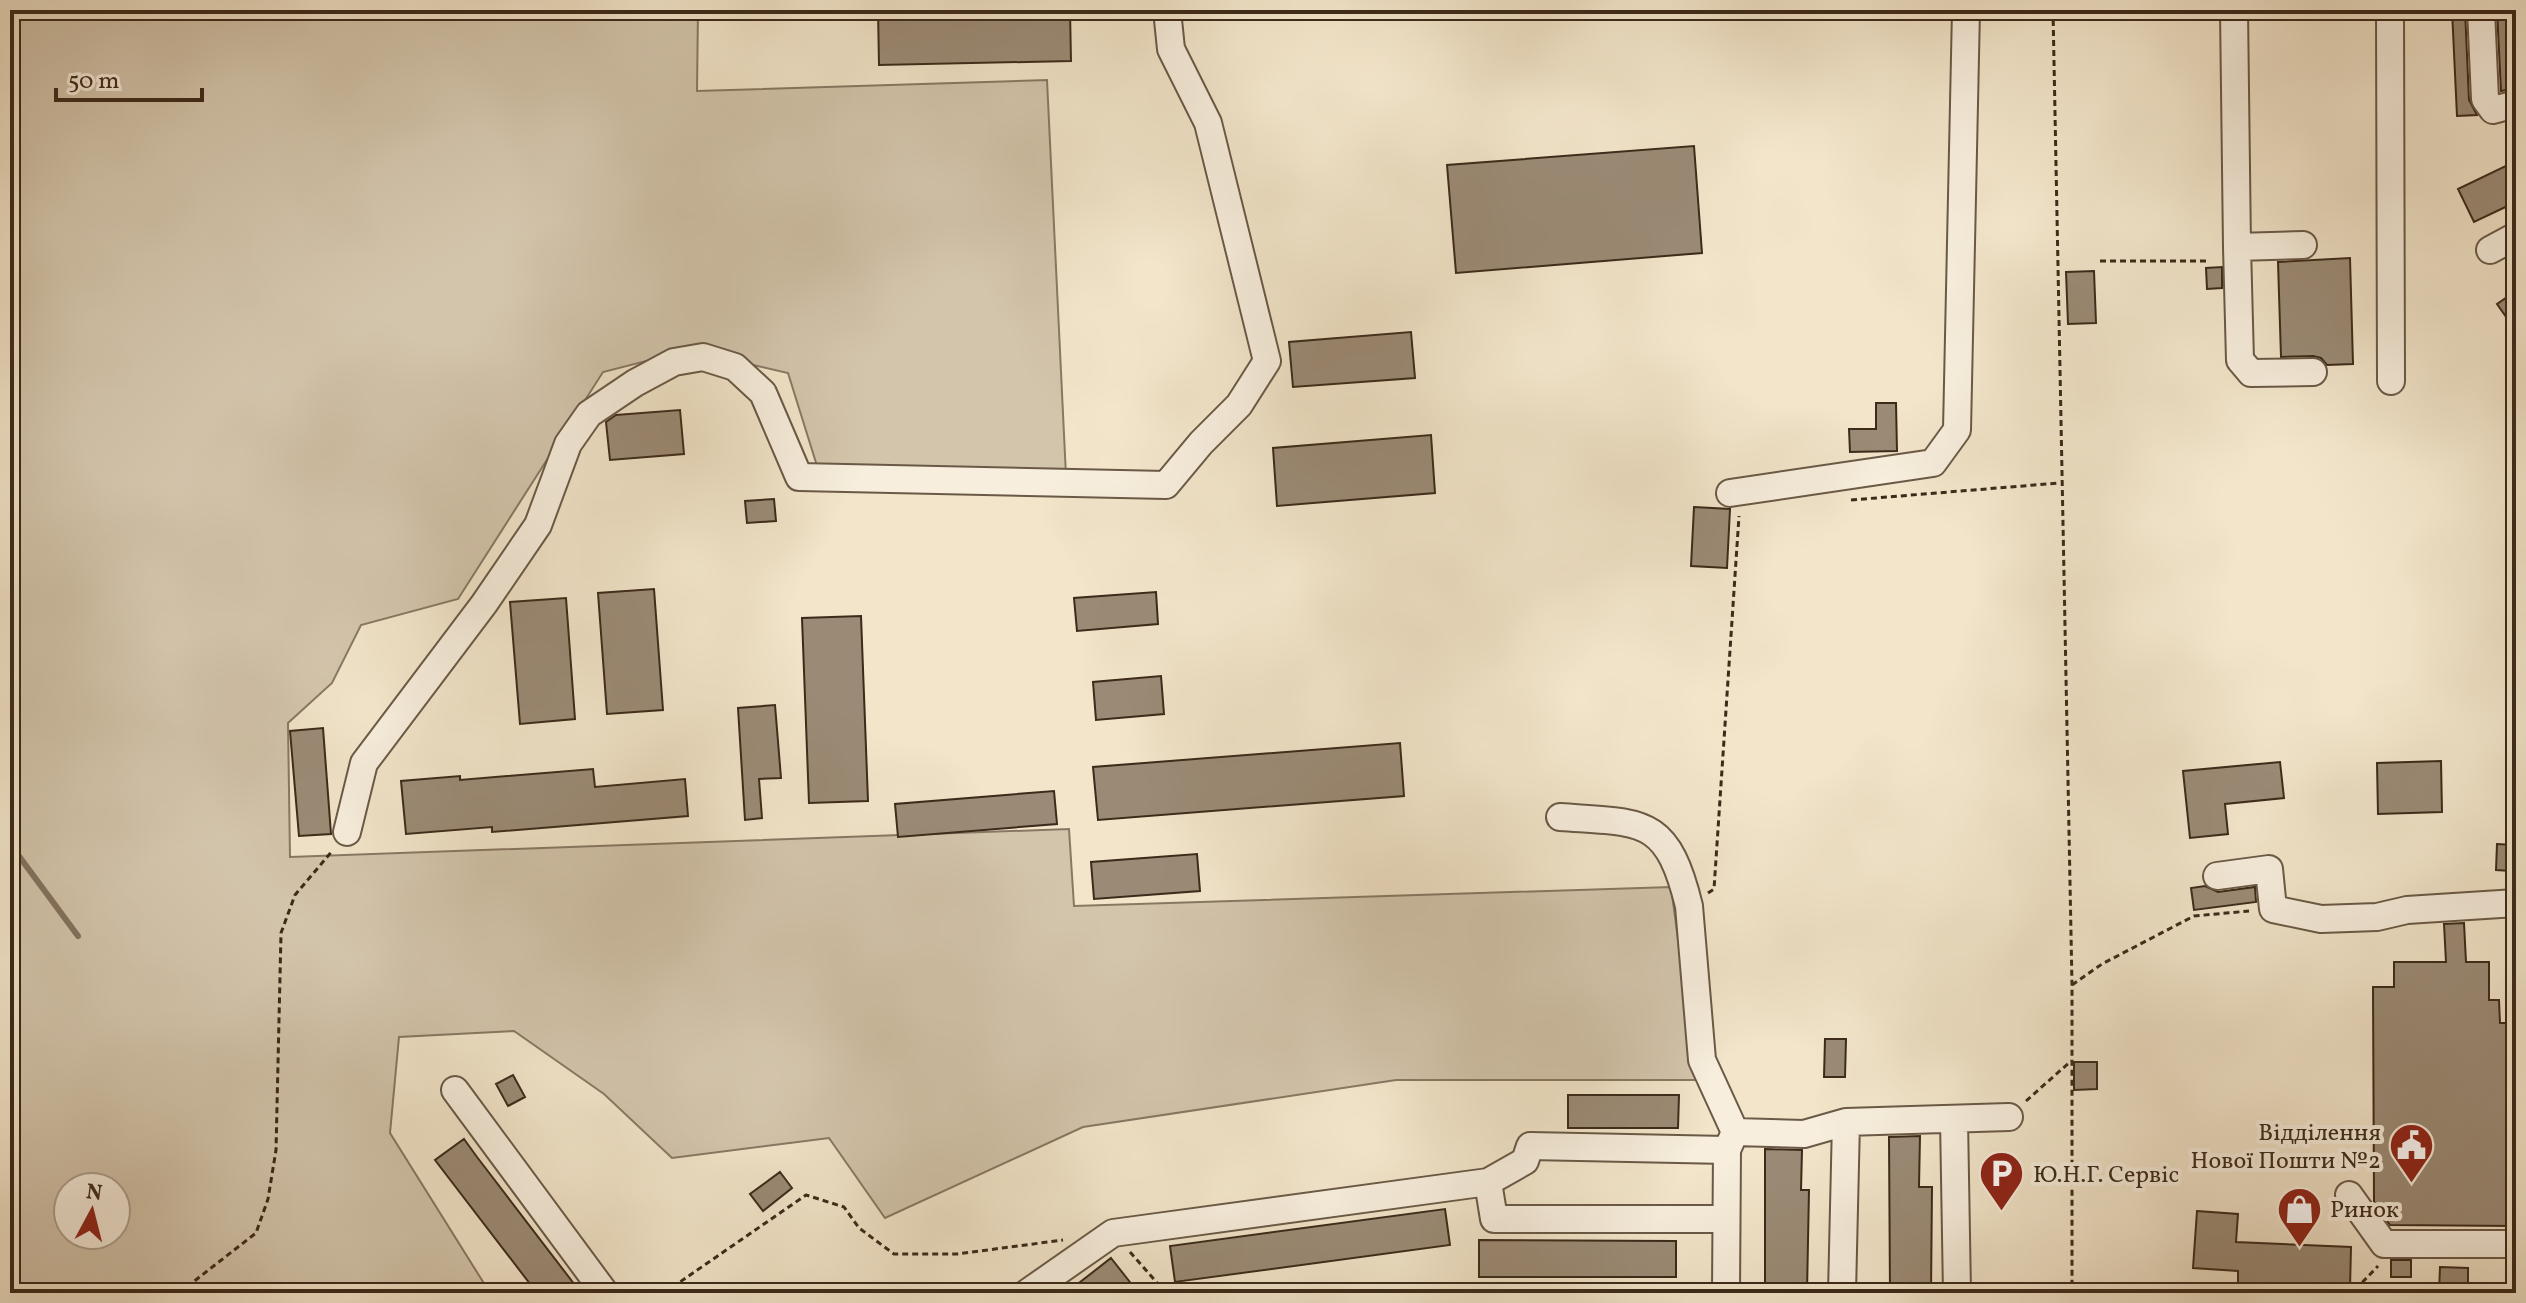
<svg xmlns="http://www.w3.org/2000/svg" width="2526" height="1303" font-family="Vollkorn,serif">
	<rect width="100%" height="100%" fill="#f2e5ca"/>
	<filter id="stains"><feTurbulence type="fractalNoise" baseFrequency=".0025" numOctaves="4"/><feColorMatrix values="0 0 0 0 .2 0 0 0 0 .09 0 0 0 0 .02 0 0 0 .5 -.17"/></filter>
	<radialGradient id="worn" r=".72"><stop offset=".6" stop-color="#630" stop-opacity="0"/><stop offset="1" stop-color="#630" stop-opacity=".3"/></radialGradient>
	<path fill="#d3c5ac" stroke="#887863" stroke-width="2" fill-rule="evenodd" d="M10,10H698L697,91L1047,80L1066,476L818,469L788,373L689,350L603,372L458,599L361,625L332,683L288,723L290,857L1069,829L1074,906L1671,887L1697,1080H1396L1083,1127L885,1218L829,1138L672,1158L604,1094L514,1031L399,1037L390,1133L490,1293H10ZM68,1187H116V1235H68Z"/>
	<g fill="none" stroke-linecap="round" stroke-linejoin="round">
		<path stroke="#847460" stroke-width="6" d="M10,844L78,936"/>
	</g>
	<path fill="#9b8b76" stroke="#3c2a1a" stroke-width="2" d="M878,10H1070L1071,61L879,65Z
		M2452,10H2465L2469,100L2477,115L2457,116Z
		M2497,10H2516V88L2501,91Z
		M1694,146L1702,253L1456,273L1447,165Z
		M2516,161V202L2474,222L2458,189Z
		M2350,258L2353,364L2327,365L2321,358L2313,356L2281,357L2278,262Z
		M2222,267V288L2207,289L2206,268Z
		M2094,271L2096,323L2068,324L2066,272Z
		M2516,291V331L2497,304Z
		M1411,332L1415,378L1293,387L1289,342Z
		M1876,403H1896L1897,451L1850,452L1849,429H1876Z
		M680,410L684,454L610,460L606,422L616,415Z
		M1431,435L1435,493L1277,506L1273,448Z
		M774,499L776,521L747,523L745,501Z
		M1694,507L1730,509L1727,568L1691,566Z
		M654,589L663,710L607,714L598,593Z
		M1156,592L1158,624L1077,631L1074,598Z
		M566,598L575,719L520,724L510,602Z
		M861,616L868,801L809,803L802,618Z
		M1161,676L1164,714L1096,720L1093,682Z
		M775,705L781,778L759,779L762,818L745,820L738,708Z
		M323,728L331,834L299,836L290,731Z
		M1400,743L1404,796L1098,820L1093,767Z
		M2441,761L2442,812L2378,814L2377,763Z
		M2280,762L2284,798L2225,804L2228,834L2190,838L2183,771Z
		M593,769L595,787L685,779L688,816L492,832V827L406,834L401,781L460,776V780Z
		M1054,791L1057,824L898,837L895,804Z
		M2497,844L2513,845L2511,871L2496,870Z
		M1197,854L1200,891L1094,899L1091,862Z
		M2205,886L2218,892L2255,887L2256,902L2194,910L2191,888Z
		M2464,923L2466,962H2489V1000H2499L2500,1023H2516L2515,1226L2390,1225L2374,1202L2373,987H2394V962H2446L2444,924Z
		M1825,1039H1846L1845,1077H1824Z
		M2074,1062H2097V1089L2074,1090Z
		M513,1075L525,1097L508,1106L496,1084Z
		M1568,1095H1679L1678,1128H1568Z
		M1920,1136L1919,1187H1932L1931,1293H1890L1889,1137Z
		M464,1139L477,1157L581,1293H537L435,1160Z
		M1765,1149L1802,1150L1801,1190H1809L1807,1293H1765Z
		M780,1172L792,1188L763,1211L750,1194Z
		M1445,1209L1450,1245L1175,1282L1170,1246Z
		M2197,1211L2238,1214L2236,1242L2351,1247L2350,1288L2238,1284V1271L2193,1268Z
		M1479,1240L1676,1241V1277H1479Z
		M1111,1258L1133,1286L1124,1293H1066Z
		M2391,1260H2411V1277H2391Z
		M2440,1267L2468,1268V1293H2439Z"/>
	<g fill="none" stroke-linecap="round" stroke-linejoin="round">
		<defs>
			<path id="minor" d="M2234,10L2237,247L2303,245
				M2390,10L2391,381
				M2481,10L2485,99L2493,110L2516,104
				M2237,247L2240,360L2251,373L2313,372
				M2490,250L2516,236
				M1730,493L1933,463L1957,430L1966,10
				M1560,817C1643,823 1667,816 1689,906L1702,1060L1735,1132
				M347,832L364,763L484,604L538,525L568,444L589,414L635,383L674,362L703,357L735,367L763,393L799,477L1166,485L1201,443L1239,405L1267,361L1208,123L1171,49L1167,10
				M2217,876L2269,869L2273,909L2321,919L2377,917L2407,910L2516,903
				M455,1090L605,1293
				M1954,1119L1957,1293
				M1488,1182L1525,1161L1530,1146L1727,1150
				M2349,1195L2384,1244H2516
				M1027,1293L1113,1233L1488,1182L1494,1219H1726
				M1726,1293L1727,1150L1735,1132L1804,1134L1846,1122L2009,1117
				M1842,1293L1846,1122"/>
		</defs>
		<use href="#minor" stroke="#6a5946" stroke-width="30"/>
		<path stroke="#3c2a1a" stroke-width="3" stroke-dasharray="6 4" stroke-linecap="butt" d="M2053,10L2072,985V1293
			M2100,261H2210
			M1851,500L2059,483
			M1708,893L1714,889L1739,516
			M2072,985L2102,964L2194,916L2249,911
			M2026,1101L2071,1061
			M1130,1252L1166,1293
			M179,1293L256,1233L268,1199L276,1150L281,933L295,895L333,850
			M664,1293L806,1195L844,1207L859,1228L894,1254H957L1063,1240
			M2229,1293H2307
			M2346,1293L2355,1290L2378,1266
			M2511,1293L2512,1265"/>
		<use href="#minor" stroke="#f7eedd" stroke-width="26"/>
	</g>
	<defs>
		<symbol id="civic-pin" viewBox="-11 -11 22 30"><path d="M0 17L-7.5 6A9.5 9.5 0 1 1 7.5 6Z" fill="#8f2418" stroke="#f7eedd"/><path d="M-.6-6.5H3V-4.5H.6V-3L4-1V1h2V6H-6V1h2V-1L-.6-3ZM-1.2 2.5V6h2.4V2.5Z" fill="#fff"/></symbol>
		<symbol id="parking-pin" viewBox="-11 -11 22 30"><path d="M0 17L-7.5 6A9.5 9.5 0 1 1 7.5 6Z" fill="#8f2418" stroke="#f7eedd"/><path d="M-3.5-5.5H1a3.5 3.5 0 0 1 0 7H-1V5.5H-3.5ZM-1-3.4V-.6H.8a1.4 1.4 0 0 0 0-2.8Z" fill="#fff"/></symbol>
		<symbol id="shop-pin" viewBox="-11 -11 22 30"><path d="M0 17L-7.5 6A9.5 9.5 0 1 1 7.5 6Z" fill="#8f2418" stroke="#f7eedd"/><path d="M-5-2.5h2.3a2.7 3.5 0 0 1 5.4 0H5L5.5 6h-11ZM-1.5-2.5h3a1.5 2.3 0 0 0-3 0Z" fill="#fff"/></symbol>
	</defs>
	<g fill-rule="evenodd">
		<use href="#civic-pin" x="2386" y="1120" width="51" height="69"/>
		<use href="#parking-pin" x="1976" y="1148" width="51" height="69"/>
		<use href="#shop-pin" x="2274" y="1184" width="51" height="69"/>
	</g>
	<g text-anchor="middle" stroke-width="8" stroke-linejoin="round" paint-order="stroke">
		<g font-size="24" fill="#3c2a1a" stroke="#f7eedd" text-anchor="start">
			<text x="2381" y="1140" text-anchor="end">Відділення<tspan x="2381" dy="28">Нової Пошти №2</tspan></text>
			<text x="2033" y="1182">Ю.Н.Г. Сервіс</text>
			<text x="2330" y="1217">Ринок</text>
		</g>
	</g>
	<rect width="2526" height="1303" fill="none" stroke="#f2e5ca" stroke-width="40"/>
	<rect x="12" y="12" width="2502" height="1279" fill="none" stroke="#3c2a1a" stroke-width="4"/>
	<rect x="20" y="20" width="2486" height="1263" fill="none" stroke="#3c2a1a" stroke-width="2"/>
	<g transform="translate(92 1211) rotate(7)"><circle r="38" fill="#f7eedd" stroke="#aca08f" stroke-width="2"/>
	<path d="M0-6L14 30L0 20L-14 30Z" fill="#8f2418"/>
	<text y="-12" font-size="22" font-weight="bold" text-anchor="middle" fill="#3c2a1a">N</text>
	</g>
	<path d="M56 88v12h146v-12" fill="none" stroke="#3c2a1a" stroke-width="4"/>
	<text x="68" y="88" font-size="24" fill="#3c2a1a" stroke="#f7eedd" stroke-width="6" paint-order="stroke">50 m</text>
	<rect width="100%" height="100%" filter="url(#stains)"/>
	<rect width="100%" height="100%" fill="url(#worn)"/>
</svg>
